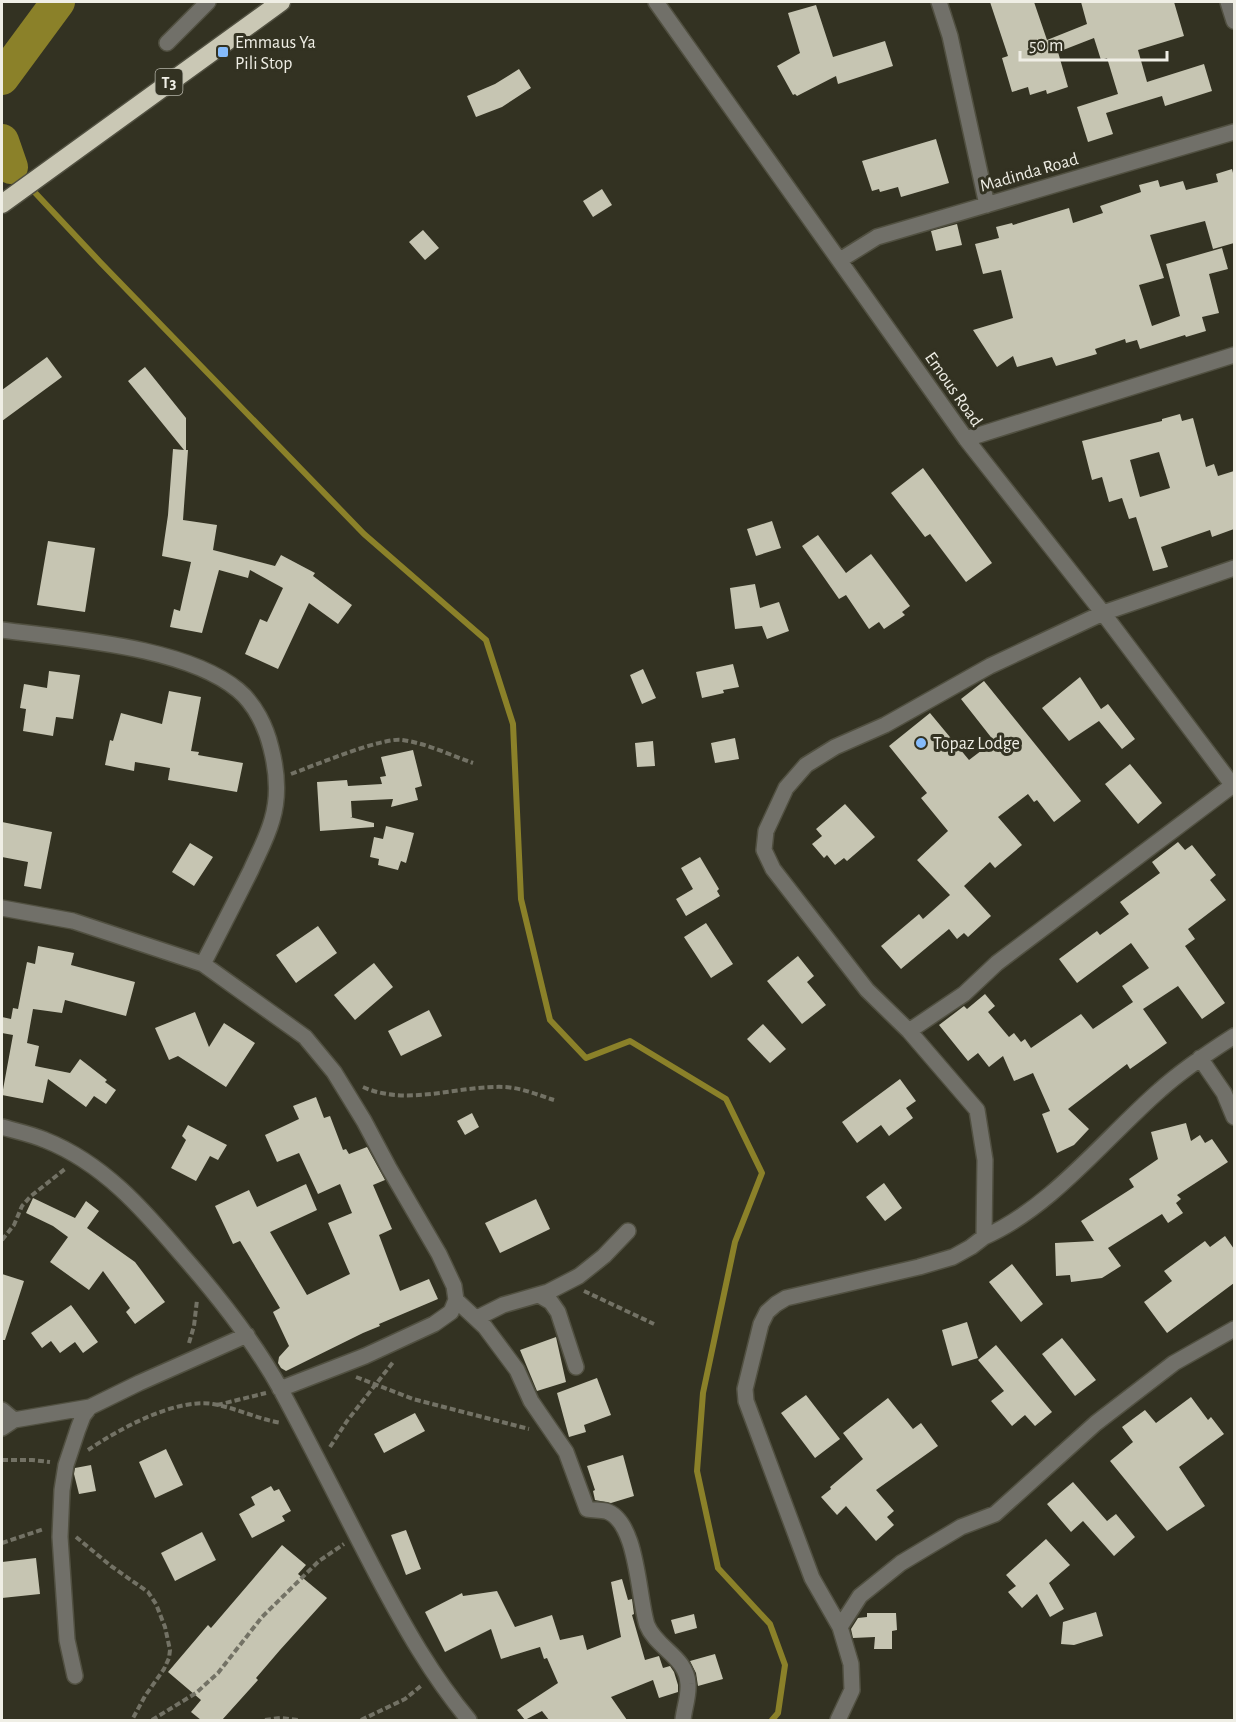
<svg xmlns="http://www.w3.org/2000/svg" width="1236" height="1722" font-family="'Alegreya Sans',sans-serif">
	<rect width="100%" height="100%" fill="#333222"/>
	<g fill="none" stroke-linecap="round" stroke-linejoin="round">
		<path stroke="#8b8129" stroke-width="6" d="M2,161L11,167L100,262L364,534L486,640L513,724L521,899L550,1020L586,1058L630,1041L726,1099L762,1173L735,1242L703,1393L697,1471L718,1568L770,1624L785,1665L778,1713L772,1720"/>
		<path stroke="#8b8129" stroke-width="34" d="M2,78L58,2
			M2,141L11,167"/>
	</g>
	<path fill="#c6c5b2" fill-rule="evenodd" d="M990,2H1034L1047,40L1087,24L1081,2H1174L1184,36L1138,50L1147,82L1204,64L1212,91L1165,106L1162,96L1106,113L1113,134L1088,142L1077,107L1118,94L1107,58L1101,60L1094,38L1058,52L1068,87L1047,94L1046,90L1030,95L1028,87L1012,92L1002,58L1008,56Z
		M816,5L833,57L885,41L893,66L838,84L836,76L797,96L795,94L793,95L777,66L800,53L788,13Z
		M519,69L531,88L502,107L476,117L467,96L495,84Z
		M936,139L949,183L901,197L898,187L880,192L879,189L872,191L862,161Z
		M1232,169L1234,177V243L1213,249L1205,221L1150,235L1164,278L1139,285L1152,326L1180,316L1166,264L1222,248L1228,269L1209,274L1219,313L1202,317L1206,331L1186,337L1185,335L1140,349L1137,340L1126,343L1125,339L1095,349L1097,354L1056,366L1052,357L1017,367L1013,356L997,367L973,330L1013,318L1001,270L983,274L975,244L999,238L996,227L1012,223L1013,225L1069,208L1073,223L1103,213L1100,206L1141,192L1139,185L1158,180L1160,187L1183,181L1186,190L1218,182L1216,174Z
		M602,189L612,205L593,217L583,201Z
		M957,224L962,245L936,251L931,231Z
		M423,230L439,248L425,260L409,242Z
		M47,357L62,377L2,421V390Z
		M145,367L186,418V450H188L183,520L217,525L213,550L275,566L281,555L315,573L313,576L352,605L338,624L309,603L278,669L245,654L260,619L267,622L283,588L250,570L248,578L219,570L202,633L170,627L174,609L180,611L191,562L162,556L168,515L173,449L184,450L128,381Z
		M1180,414L1182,421L1193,418L1206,467L1214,464L1218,476L1234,471V529L1212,537L1210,530L1161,547L1168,567L1153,571L1136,517L1129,519L1122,498L1109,502L1102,477L1092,480L1082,441L1162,421V419ZM1159,452L1170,488L1140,497L1130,460Z
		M923,468L992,563L966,582L930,534L925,537L891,493Z
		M772,521L781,548L756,556L747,529Z
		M818,535L846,573L871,554L910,606L902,612L905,615L884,629L879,622L869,629L846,595L839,599L802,546Z
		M48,541L95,548L85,612L37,605Z
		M755,584L760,608L779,602L789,631L767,639L762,626L735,629L730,588Z
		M733,664L739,687L723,690L724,693L702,698L696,672Z
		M643,669L656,698L642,704L630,675Z
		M49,671L80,675L73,719L56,717L53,736L23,731L26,709L20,708L24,684L47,688Z
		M1080,677L1101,709L1108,704L1135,739L1122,749L1099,721L1069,741L1042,708Z
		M984,681L1081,801L1054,822L1037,800L1034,802L1028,794L998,817L1022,845L995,868L990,862L964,886L991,916L968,937L964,933L957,939L949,929L901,969L881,946L919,914L923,919L950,895L917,860L948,831L921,798L927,793L889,746L930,713L969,760L994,741L961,699Z
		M169,691L201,697L191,751L199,752L198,755L243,763L237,792L168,780L170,768L135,762L134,771L105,765L110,740L113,741L121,713L162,724Z
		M735,738L739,759L715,763L711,743Z
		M653,741L655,766L637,767L635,743Z
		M413,750L422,786L415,788L418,800L391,807L393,799L351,801L352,817H350L374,823V827L320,831L317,782L347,780L348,786L382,784L380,777L386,776L381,757Z
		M1130,764L1162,803L1138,824L1105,784Z
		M845,804L875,837L847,861L844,858L835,865L827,855L824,858L812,844L822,836L816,829Z
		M2,822L52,832L41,889L24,886L28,862L2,857Z
		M386,826L414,833L406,863L401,861L398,870L378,865L379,859L370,857L374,837L383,839Z
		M1178,842L1185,850L1192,845L1216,875L1210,880L1226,900L1188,929L1195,939L1185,946L1225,1003L1202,1019L1178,986L1143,1009L1167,1043L1130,1069L1127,1064L1068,1109L1089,1129L1074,1145L1057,1153L1042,1114L1050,1111L1033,1073L1014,1081L1003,1056L989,1067L978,1053L968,1061L939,1025L964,1006L967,1009L985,994L995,1006L988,1012L1009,1037L1014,1033L1021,1042L1025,1039L1031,1048L1081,1014L1093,1029L1133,1002L1122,986L1149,968L1131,943L1077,983L1059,959L1097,931L1100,935L1129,914L1120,902L1160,873L1152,862Z
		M190,843L213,857L194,886L172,872Z
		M700,857L719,889L717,891L720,896L686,916L676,899L693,889L681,868Z
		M706,923L733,964L711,978L684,937Z
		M318,926L337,953L296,983L276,955Z
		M38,946L74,953L71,965L135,982L126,1016L65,1000L62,1013L33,1009L27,1043L39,1046L35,1066L70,1073L80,1059L107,1080L105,1082L116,1090L106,1104L94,1096L86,1107L48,1079L43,1103L2,1095L13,1035L2,1033V1017L11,1019L13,1008L18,1009L27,962L35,964Z
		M798,956L814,976L807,982L826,1005L802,1024L767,981Z
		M374,963L393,987L355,1020L334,995Z
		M429,1010L442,1036L401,1056L388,1031Z
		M195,1012L209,1047L224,1023L255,1043L226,1087L178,1056L169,1060L155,1028Z
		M763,1024L786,1049L770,1063L747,1039Z
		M900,1079L916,1101L906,1108L913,1118L889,1136L881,1125L857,1143L842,1122Z
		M316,1097L324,1118L330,1116L343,1150L346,1149L349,1154L367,1147L385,1180L373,1185L392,1229L379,1235L400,1291L429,1279L438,1299L379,1324L380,1326L363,1333L286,1371L281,1368L278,1363L279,1357L289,1346L273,1312L280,1308L240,1241L233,1244L215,1206L249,1190L257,1207L306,1184L317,1210L270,1232L307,1295L350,1274L328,1223L352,1213L340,1184L318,1194L299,1153L277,1162L265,1135L299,1119L293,1106Z
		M472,1113L479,1127L465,1135L457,1121Z
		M1186,1123L1191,1141L1200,1135L1205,1143L1212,1139L1228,1162L1177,1195L1181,1199L1176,1203L1183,1213L1168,1223L1162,1214L1108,1248L1121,1266L1102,1278L1071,1282L1070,1275L1056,1276L1055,1243L1094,1241L1081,1221L1134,1187L1129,1179L1158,1159L1151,1132Z
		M188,1125L227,1145L218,1160L210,1156L196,1181L171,1168L186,1140L182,1136Z
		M884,1183L902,1208L885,1221L866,1197Z
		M33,1198L75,1218L86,1201L99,1211L87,1228L135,1262L165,1302L135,1324L126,1312L130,1308L103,1271L89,1290L50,1262L68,1237L53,1226L26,1213Z
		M536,1199L550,1229L500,1253L485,1223Z
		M1225,1236L1234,1249V1283L1167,1333L1144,1302L1172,1281L1164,1271L1205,1241L1210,1247Z
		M1012,1264L1043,1304L1021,1322L989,1282Z
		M2,1274L24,1281L5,1340H2Z
		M71,1305L98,1342L83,1353L75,1342L60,1353L51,1341L42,1348L31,1333Z
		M967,1322L978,1358L952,1366L942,1330Z
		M556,1337L566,1382L537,1391L520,1350Z
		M1062,1338L1096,1380L1075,1396L1042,1354Z
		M996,1345L1052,1412L1035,1426L1025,1415L1012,1426L991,1401L1004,1391L978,1360Z
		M597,1378L611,1415L584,1425L586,1432L569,1437L557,1393Z
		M806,1395L840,1439L815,1458L781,1413Z
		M1191,1397L1208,1420L1211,1417L1224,1434L1179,1467L1205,1506L1167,1531L1110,1461L1133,1442L1122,1427L1145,1410L1156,1423Z
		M888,1398L913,1429L921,1423L938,1446L876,1490L894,1511L887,1517L894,1525L876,1541L846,1506L837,1515L821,1497L831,1489L830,1487L863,1459L843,1433Z
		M415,1413L425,1431L384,1453L374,1434Z
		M166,1449L183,1485L155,1498L139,1462Z
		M623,1455L634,1496L611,1503L595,1500L593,1491L595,1490L587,1466Z
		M91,1465L96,1491L79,1494L74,1474L75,1468Z
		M1073,1482L1107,1521L1116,1514L1135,1537L1114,1556L1083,1521L1071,1532L1047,1504Z
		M271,1486L274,1491L279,1489L291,1511L282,1516L285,1521L252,1538L239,1514L255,1505L251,1497Z
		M406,1530L421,1569L406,1575L391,1535Z
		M202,1532L216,1560L175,1581L161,1553Z
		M1046,1539L1070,1565L1049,1583L1064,1609L1050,1617L1037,1594L1022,1608L1008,1592L1016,1586L1006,1575Z
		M282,1545L306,1565L298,1574L327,1598L280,1650L256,1678L258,1680L222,1720H201L191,1712L201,1700L168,1672L208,1625L211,1628Z
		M36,1558L40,1594L2,1598V1562Z
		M622,1579L628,1600L632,1599L634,1614L632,1615L645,1660L659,1656L663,1668L670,1666L674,1672L678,1685V1692L659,1698L653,1680L611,1697L627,1720H549L542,1711L525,1720L517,1710L558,1683L547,1658L544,1659L540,1647L501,1659L491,1629L445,1652L425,1612L462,1593L463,1596L497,1591L515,1627L552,1615L560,1640L583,1635L587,1650L621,1637L611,1582Z
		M1096,1612L1103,1636L1074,1645L1061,1644L1063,1622Z
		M867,1613H896L897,1630L892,1631V1649H874L875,1637L853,1638L851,1629L858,1618L867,1617Z
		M694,1614L697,1628L675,1634L671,1620Z
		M715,1654L723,1679L698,1686L696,1673L690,1661Z"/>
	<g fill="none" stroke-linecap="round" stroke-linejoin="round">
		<defs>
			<path id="minor" d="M656,2L966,439L1103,613L1234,787
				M939,2L950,36L987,205
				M1228,2L1234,21
				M167,43L208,2
				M840,260L877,237L1234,132
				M966,439L1234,355
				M2,630C69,639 185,646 238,690C255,704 266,727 271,748C277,771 279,797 272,820C267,838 258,854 251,870C235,902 219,933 203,964
				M2,908L73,921L203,964L305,1037L334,1072L364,1121L389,1168L439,1254L454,1286L456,1300L451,1312L434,1324L365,1356L280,1389
				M909,1031L964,994L997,963L1233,785
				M1200,1058L1224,1093L1234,1117
				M2,1127C16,1131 31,1134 45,1140C103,1163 143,1209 182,1255C219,1297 254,1341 281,1390C314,1451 345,1514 377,1575C404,1626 432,1676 469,1720
				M984,1237C1051,1208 1105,1138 1160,1090C1183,1069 1209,1052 1234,1036
				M539,1295L551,1302L558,1312L576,1367
				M456,1300L485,1327L517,1370L531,1401L566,1452L587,1509C593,1510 600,1510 606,1511C638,1521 638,1598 647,1625C656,1648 687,1657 688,1684C689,1696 684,1709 683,1720
				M477,1318L503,1305L548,1292L579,1276L604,1256L628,1231
				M2,1410L14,1420
				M2,1428L14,1420L90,1407L139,1383L247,1335
				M840,1627L860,1596L901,1563L961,1527L995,1514L1096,1423L1174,1363L1234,1329
				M75,1676L67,1640L60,1537L62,1490L66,1465L78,1429L83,1416L90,1407
				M838,1720L852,1690L851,1664L840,1627L812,1578L746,1401L745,1389L761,1324L767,1312L776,1304L786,1298L919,1267L953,1257L971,1247L984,1237L985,1160L977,1110L909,1031L867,990L773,869L764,850L766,831L786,788L806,765L835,747L885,725L990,666L1103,613L1234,568"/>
			<path id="highway" d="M2,204L281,2"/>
		</defs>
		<use href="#minor" stroke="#515041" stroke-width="18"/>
		<use href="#highway" stroke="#515041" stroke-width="21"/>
		<path stroke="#737265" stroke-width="4" stroke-dasharray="6 3" stroke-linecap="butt" d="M291,774C313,766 382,737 402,740C426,743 450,755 473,763
			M363,1087C408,1107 458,1085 505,1087C522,1088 538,1095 554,1100
			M2,1240L14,1225L22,1206L31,1196L65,1169
			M584,1291L654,1324
			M189,1343L194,1326L197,1300
			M356,1377L413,1399L529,1429
			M217,1405L266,1393
			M330,1447L347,1421L394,1361
			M88,1450C119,1429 175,1398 213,1404C236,1408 258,1419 281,1423
			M2,1460H32L50,1462
			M76,1537L111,1566L148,1592L156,1604L165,1627L170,1650L169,1658L164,1669L145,1696L132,1720
			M2,1543L44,1529
			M152,1720L196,1693L218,1673L262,1617L319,1561L344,1544
			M265,1720L280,1718L299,1720
			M361,1720L405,1699L422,1685"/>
		<use href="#minor" stroke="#717069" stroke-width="15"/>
		<use href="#highway" stroke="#cac8b5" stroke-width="18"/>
	</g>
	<g fill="#85bbfb" stroke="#333222" stroke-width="2">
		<rect x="217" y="46" width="12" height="12" rx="3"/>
		<circle cx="921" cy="743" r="6"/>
	</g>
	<g text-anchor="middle" stroke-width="6" stroke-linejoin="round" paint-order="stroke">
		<rect fill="#333222" stroke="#b7b6aa" stroke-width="1.5" x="155.5" y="69" width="27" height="26" rx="4.5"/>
		<g font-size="16" font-weight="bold" fill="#efeee5">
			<text x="169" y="88">T3</text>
		</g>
		<g font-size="18" fill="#efeee5" stroke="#333222" text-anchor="start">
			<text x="235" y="48">Emmaus Ya<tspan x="235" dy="21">Pili Stop</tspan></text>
			<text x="933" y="749">Topaz Lodge</text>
		</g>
		<g font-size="18" fill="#efeee5" stroke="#333222">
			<text transform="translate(1029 172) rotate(-16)" y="6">Madinda Road</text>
			<text transform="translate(954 389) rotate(55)" y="6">Emous Road</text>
		</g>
	</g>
	<rect width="1236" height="1722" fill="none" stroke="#efeee5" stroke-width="6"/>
	<path d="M1020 51v9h147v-9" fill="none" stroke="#efeee5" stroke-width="3"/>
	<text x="1029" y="51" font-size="18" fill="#efeee5" stroke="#333222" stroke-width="4.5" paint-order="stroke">50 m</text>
</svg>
